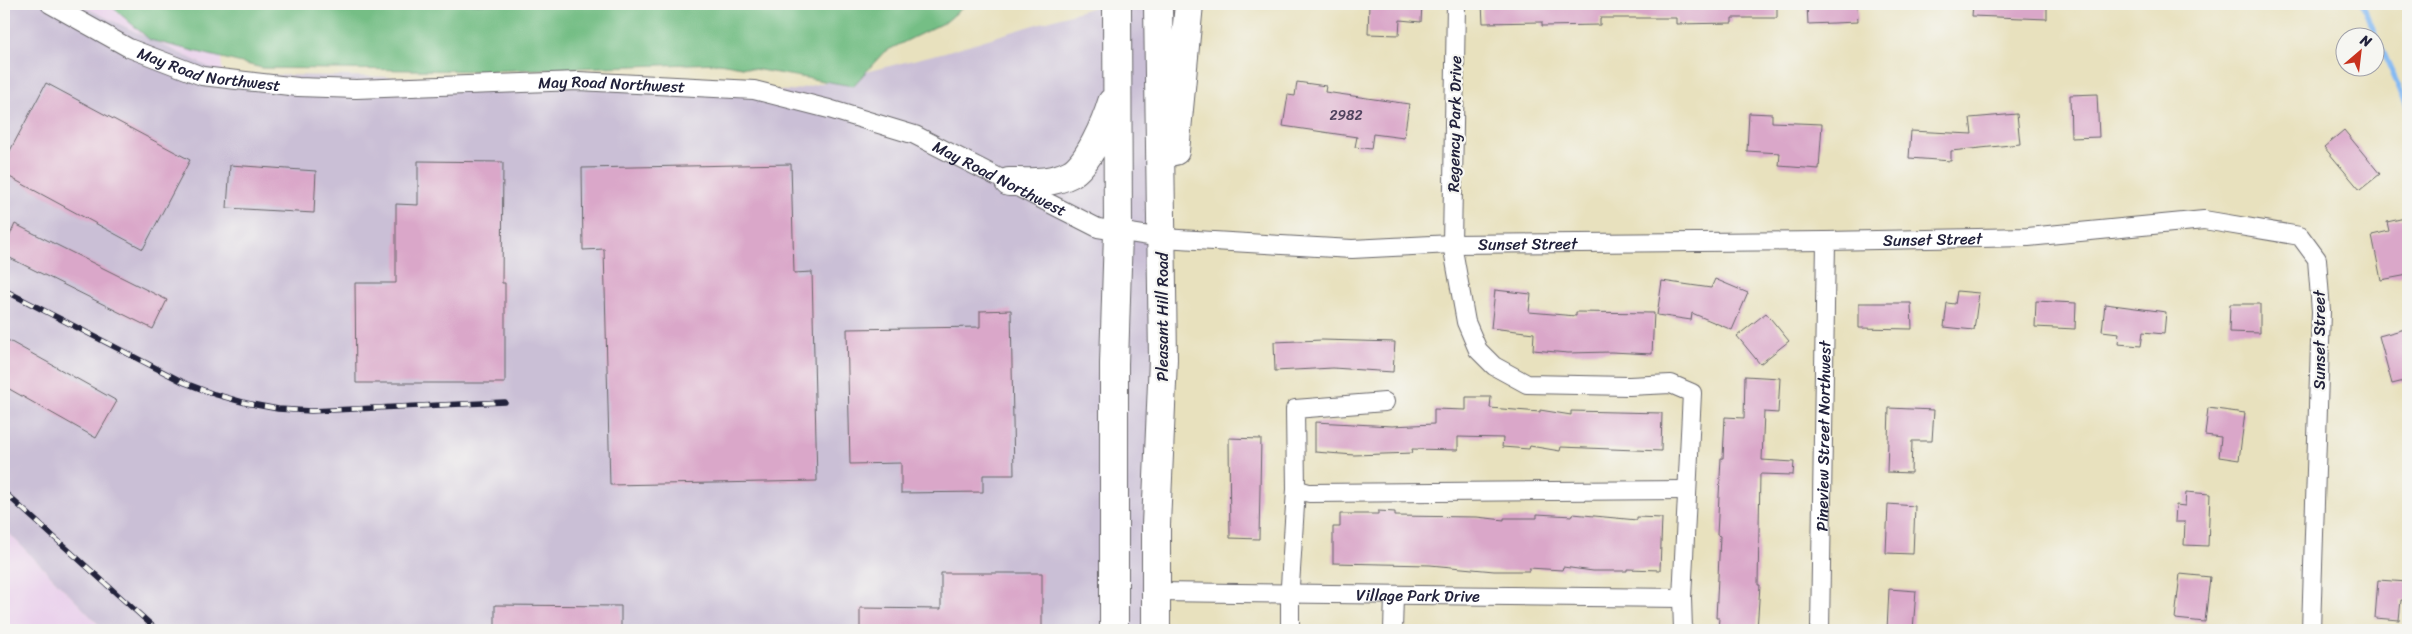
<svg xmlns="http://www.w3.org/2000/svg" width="2412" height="634" font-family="Sriracha,sans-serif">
	<rect width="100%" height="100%" fill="#f6f6f2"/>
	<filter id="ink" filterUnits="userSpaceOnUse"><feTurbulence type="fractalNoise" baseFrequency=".02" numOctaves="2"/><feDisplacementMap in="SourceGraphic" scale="10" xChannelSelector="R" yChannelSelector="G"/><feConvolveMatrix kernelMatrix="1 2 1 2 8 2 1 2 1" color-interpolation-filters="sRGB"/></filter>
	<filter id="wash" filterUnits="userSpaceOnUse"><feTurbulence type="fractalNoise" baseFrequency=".0096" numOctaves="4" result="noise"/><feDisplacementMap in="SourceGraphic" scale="20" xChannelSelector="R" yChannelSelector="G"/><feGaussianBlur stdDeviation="1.12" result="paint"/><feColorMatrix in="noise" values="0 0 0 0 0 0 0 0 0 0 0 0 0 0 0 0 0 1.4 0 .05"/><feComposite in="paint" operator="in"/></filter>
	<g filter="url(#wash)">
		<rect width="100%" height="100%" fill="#e8e1be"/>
		<path fill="#ead1ec" d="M78,4H214L223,74Z
			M4,528L104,630H4Z"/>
		<path fill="#cabfd6" d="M4,4H78L223,74L566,80L790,91L945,52L1104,4H1169L1145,630H104L4,528Z"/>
		<path fill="#74be85" stroke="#4b7060" d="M109,4H967L947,21L884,52L853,86L719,63L487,71L262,68L150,40Z"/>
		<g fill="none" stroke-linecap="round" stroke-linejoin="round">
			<path stroke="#84baf3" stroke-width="5.5" d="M2362,4L2408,108"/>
		</g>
		<g id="blocks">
			<path fill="#daa7c9" d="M1369,4H1422L1421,22L1400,20L1399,35L1368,34Z
				M1482,4H1777V18H1732V23L1676,24V18H1600V25L1542,26V22L1483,23Z
				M1807,4H1857L1858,22L1808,24Z
				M1973,4H2047V19L1972,16Z
				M1297,82L1326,86L1325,92L1409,104L1404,138L1373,134L1371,149L1355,147L1357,137L1283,126L1288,95L1295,96Z
				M46,83L190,160L143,249L4,174V162Z
				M2097,94L2099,137L2071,138L2070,95Z
				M1749,113L1772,114V122L1822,124L1819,169L1779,166L1780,153L1747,151Z
				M2017,114L2020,144L1951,151V161L1909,158L1911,131L1972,134L1970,118Z
				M2344,130L2380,174L2360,190L2324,147Z
				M418,161L503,162L502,283H505V383H356L355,283H396V204L418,205Z
				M791,164L794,273L812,272L817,481L610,485L604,249L583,250L582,168Z
				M230,165L316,171L314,213L227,208Z
				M2405,218L2408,235V252L2404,253L2408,275L2381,280L2372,235L2389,231L2387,222Z
				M15,224L167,300L153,329L4,255V248Z
				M1715,279L1748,293L1732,330L1692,313L1691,320L1657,315L1662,281L1711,288Z
				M1495,290L1531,294L1529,312L1576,316V312L1654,313L1652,354L1611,352L1568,353L1533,350L1534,333L1491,328Z
				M1957,291L1979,293L1974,330L1944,327L1947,303L1955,304Z
				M2036,301L2076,303L2075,329L2035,327Z
				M1859,303H1911L1912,329L1859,328Z
				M2105,304L2166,312L2164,334L2143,332L2141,346L2118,344L2119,333L2102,331Z
				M2230,304H2260V333L2229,332Z
				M1011,310L1014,475H983V492L901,493V463L850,464L847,329L980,327V311Z
				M1766,313L1789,341L1760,364L1737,336Z
				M2405,329L2408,342V380L2392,384L2379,336Z
				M4,338L117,401L96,438L4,386Z
				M1322,340L1395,342L1393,372L1333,368L1275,371L1274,342Z
				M1745,376L1780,378L1778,413L1764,412L1762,460L1794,462L1793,475L1760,474L1758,585H1760L1757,630H1718L1719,618H1716L1720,536L1717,535L1721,458H1723L1725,417L1744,418Z
				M1466,397H1491L1490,408L1540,412V410L1571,415V411L1662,413L1661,451L1561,447L1560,451L1530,446L1529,449L1502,447L1503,438L1458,437V450L1412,449L1413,453L1354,455L1315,452V422L1392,426L1434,424V409L1466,410Z
				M1889,408L1934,410L1932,441H1912L1911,473L1887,472Z
				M2208,408L2245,413L2239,460L2219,457L2221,437L2205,435Z
				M1229,438L1261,439L1259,539L1230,538Z
				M2186,492L2210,494L2208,546L2184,545L2185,522H2175L2176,505L2185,506Z
				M1888,504L1915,506L1913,554L1886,553Z
				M1378,511L1395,512V516L1477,517L1504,520V518H1537V514L1572,516L1573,514L1637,520V517L1662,518L1660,570L1627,569V571H1593L1563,567L1562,570L1529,568V571H1494L1430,565L1333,563V527H1340V514H1378Z
				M941,573H1042V630H860V608L941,609Z
				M2180,574L2210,577L2205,622L2175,619Z
				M2378,580L2408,582V601L2401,600L2399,620L2375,618Z
				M1889,589L1916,591L1913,630H1887Z
				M495,605L621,606V630H495Z"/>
		</g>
	</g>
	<g filter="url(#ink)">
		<use href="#blocks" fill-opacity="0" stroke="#676569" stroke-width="1"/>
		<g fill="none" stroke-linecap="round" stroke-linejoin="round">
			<defs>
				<g id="minor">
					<path id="s1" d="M50,4L129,48L202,76L298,87L356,89L578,81L754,90L829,109L915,135L1098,228L1162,238L1352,249L1452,244L1826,241L2028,237L2204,220L2300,236L2317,259L2321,311L2311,630"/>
					<path d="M1456,4L1452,244L1466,322L1478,350L1494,366L1527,384L1629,386L1671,384L1692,393L1682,598L1683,630"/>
					<path d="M1296,489L1309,493L1687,490"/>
					<path id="s2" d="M1156,592L1682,598"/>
					<path d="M1290,630V586L1296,489L1295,409L1385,402"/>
					<path d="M1393,630L1394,596"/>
					<path id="s3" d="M1820,630L1826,241"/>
				</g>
				<path id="trunk" d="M1175,151L1189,4
					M1009,182C1029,182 1051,184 1070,174C1088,165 1106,122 1112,102
					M1114,630V364L1118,233L1117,4
					M1156,630V525L1163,359L1158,4"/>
			</defs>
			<use href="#minor" stroke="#676569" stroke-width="20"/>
			<use href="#trunk" stroke="#676569" stroke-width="30"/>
			<use href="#minor" stroke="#fff" stroke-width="18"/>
			<use href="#trunk" stroke="#fff" stroke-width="28"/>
			<defs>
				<path id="rail" d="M4,290L185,383L214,394L246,403L278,409L311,411L505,402
					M4,492L157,630"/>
			</defs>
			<use href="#rail" stroke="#22223b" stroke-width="5.5"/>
			<use href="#rail" stroke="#f6f6f2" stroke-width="4" stroke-dasharray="11" stroke-linecap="butt"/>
		</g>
	</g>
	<g text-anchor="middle" stroke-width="4.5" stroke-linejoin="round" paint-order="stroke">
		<g font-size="14" fill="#50435e">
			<text x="1346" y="120">2982</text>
		</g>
		<g font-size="16" fill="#22223b" stroke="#f6f6f2">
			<text dy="6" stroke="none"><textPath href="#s1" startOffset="174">May Road Northwest</textPath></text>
			<text dy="6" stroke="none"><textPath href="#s1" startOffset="579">May Road Northwest</textPath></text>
			<text transform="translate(1454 124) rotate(-89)" y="6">Regency Park Drive</text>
			<text dy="6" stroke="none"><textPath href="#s1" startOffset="984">May Road Northwest</textPath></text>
			<text dy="6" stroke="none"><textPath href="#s1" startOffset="1930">Sunset Street</textPath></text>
			<text dy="6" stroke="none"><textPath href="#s1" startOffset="1525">Sunset Street</textPath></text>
			<text transform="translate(1162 317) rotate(-90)" y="6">Pleasant Hill Road</text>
			<text transform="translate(2319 340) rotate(-90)" y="6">Sunset Street</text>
			<text dy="6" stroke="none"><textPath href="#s3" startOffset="194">Pineview Street Northwest</textPath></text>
			<text dy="6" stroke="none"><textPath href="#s2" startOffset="262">Village Park Drive</textPath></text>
		</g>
	</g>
	<rect width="2412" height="634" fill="none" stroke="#f6f6f2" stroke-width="20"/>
	<g transform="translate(2360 52) rotate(28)"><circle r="24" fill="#f6f6f2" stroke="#a1a1a9"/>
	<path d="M0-4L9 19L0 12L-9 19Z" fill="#c8321e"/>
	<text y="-8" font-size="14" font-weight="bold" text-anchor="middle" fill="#22223b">N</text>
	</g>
</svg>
